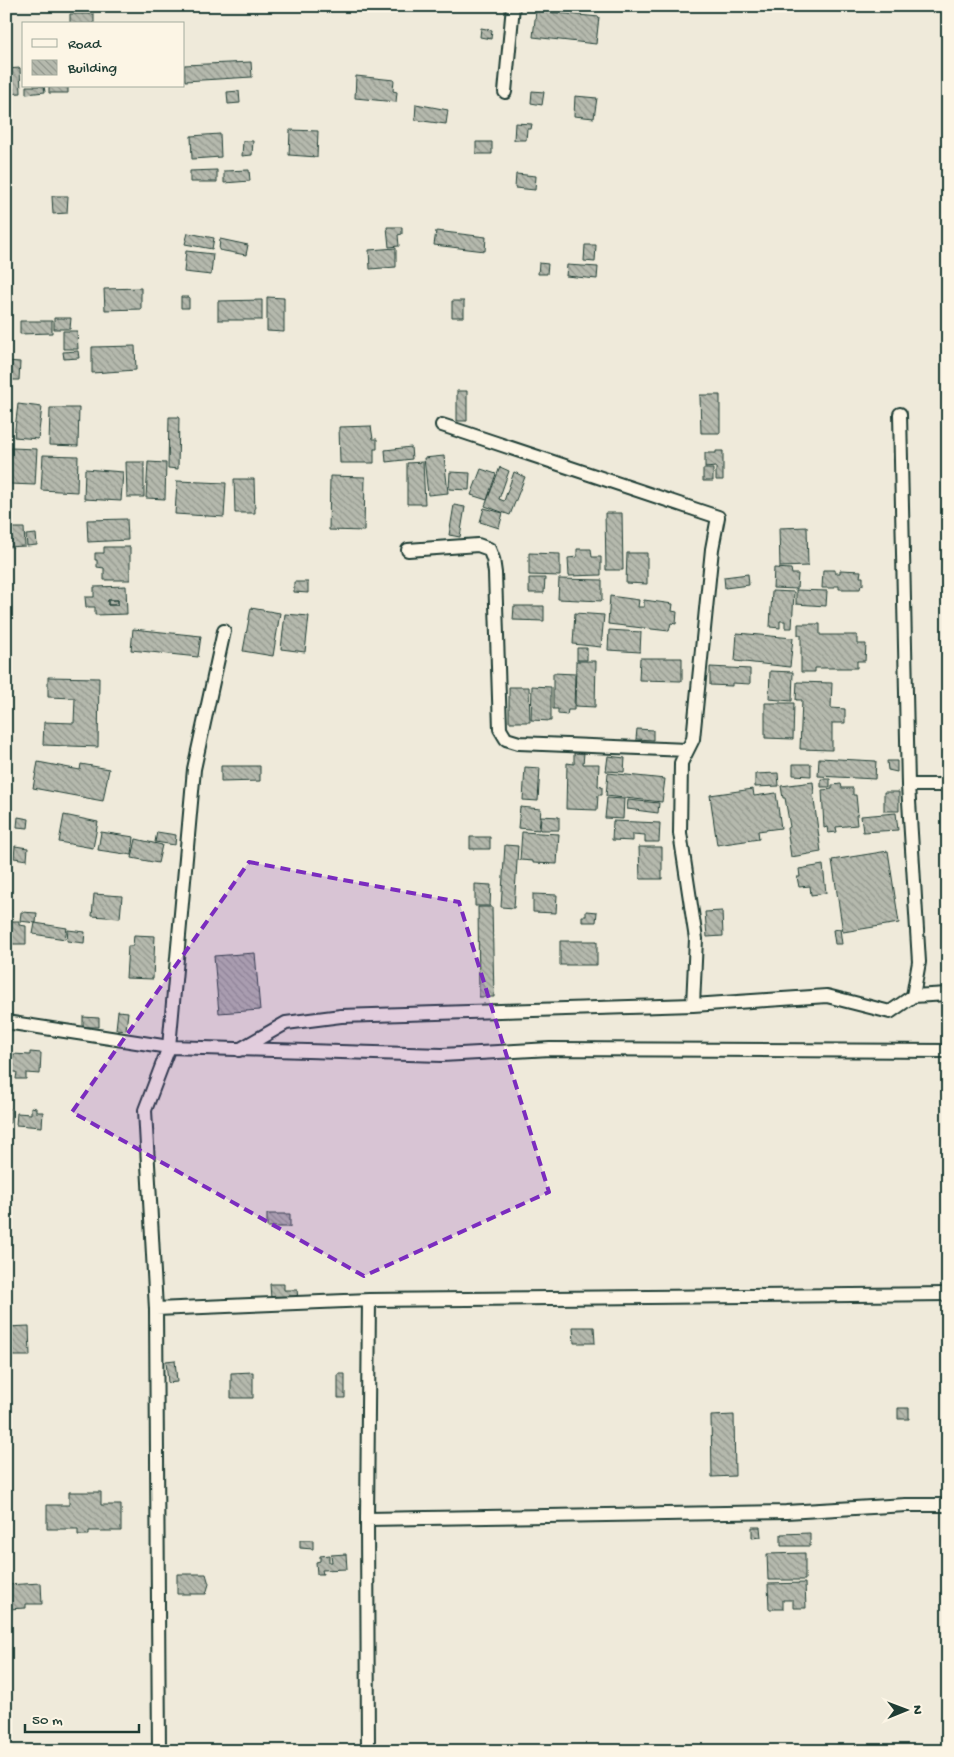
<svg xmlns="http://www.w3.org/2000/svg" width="954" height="1757" font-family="'Gochi Hand',sans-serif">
	<defs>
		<pattern id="building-back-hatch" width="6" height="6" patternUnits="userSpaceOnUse" patternTransform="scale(1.25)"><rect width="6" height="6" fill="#b5b9ad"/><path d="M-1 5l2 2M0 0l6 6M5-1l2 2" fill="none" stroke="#93988e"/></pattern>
	</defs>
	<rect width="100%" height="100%" fill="#efeada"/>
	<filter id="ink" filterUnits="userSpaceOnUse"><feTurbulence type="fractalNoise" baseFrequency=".02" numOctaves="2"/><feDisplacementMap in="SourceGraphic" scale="10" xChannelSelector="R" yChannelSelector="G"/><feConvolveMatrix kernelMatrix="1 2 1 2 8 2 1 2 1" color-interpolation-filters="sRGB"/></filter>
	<g filter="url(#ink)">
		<path fill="url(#building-back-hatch)" stroke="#1f3d34" fill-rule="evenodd" d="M536,11L599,17L596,44L533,37Z
			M70,14H94V24H70Z
			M481,28L492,30L491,39L480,37Z
			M251,62L252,77L185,81L184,65Z
			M20,68L21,93L6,94V69Z
			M356,76L394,80L393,91L397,92L396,102L355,98Z
			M26,86H44L45,92L26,94Z
			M49,86H68V93H49Z
			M239,91L240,103L228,104L227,92Z
			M532,91L544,92L542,105L531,103Z
			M575,96L597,98L594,118L574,116Z
			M416,104L448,110L446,124L415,120Z
			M515,123L532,124L531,129H527L526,140H514Z
			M290,130L318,131L317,157L289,155Z
			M220,134L221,157L192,159L191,136Z
			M243,141H253L252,155L242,156Z
			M476,142H492V154H476Z
			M217,170V182H190V171Z
			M249,170L250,181L224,183V171Z
			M516,174L536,176L535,190L515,188Z
			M52,196H68L67,213L53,214Z
			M387,227H402V234L398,235L399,246L389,247Z
			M436,231L486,237L485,251L434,245Z
			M188,233L214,238L212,249L185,244Z
			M220,239L248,245L246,255L219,250Z
			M585,245H596L595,262L584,261Z
			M396,248V267L370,269L369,250Z
			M186,251L213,254L211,275L184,272Z
			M539,263L548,264L547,274H538Z
			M567,265L598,267L597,279L566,276Z
			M141,288V309L105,310L104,289Z
			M181,297H189V308H181Z
			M267,297L284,298V332L267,331Z
			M262,300V320H218V301Z
			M452,301H464V317H452Z
			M54,318H71L70,329H54Z
			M20,321H52V333L20,334Z
			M63,331H77L78,349H63Z
			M135,346L136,370L92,373V347Z
			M78,351L79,358L64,359L63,352Z
			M6,361L20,362L19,380H6Z
			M457,391H467V421H457Z
			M700,395H720V433H701Z
			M18,404L42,407L38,439L14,437Z
			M50,408H79L78,446L49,445Z
			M169,417H179L178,469L168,468Z
			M371,426L373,439H377V449H374V463H340L339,427Z
			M411,447L412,459L386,462L385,450Z
			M11,448L37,449L35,485L10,484Z
			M716,451H723V480H716V467L705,468V453H716Z
			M43,455L78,456L77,492L41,490Z
			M444,456L448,493L428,495L424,458Z
			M126,462H144V497H127Z
			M148,462L166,463L165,499L146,498Z
			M423,462L425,504H407V463Z
			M500,467L509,471L499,499L504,501L514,472L525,477L510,515L485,506Z
			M85,469L123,472L121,501L84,499Z
			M481,469L496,474L487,500L471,495Z
			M703,469H713V481H703Z
			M450,472L470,473L469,490L449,489Z
			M330,476L365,477L364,531L329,530Z
			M234,479H254L255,513H235Z
			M177,481L226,483L224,517L175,514Z
			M454,505L465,507L460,537L449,535Z
			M484,508L503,513L499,528L480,522Z
			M605,513H622L623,570H606Z
			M127,519L128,540L88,542L87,520Z
			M807,527L808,566L780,567L779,528Z
			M6,528H24L25,546L7,547Z
			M36,534L37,545L27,546L26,535Z
			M104,547H130V580H104V568L97,567V560H95V553H104Z
			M577,549H591L592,557H601V575L569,576L568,558L577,557Z
			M529,553L560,554V576L529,575Z
			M627,553H647V584L626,583Z
			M774,568L791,569L792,574H798L797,589L773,588Z
			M823,570H835V573H840V570L861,571L860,577H863V585H861L860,589H839V586H834V588H822Z
			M748,574L749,585L725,588L724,577Z
			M529,578H545L544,593H529Z
			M559,579L602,580V601L558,599Z
			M294,582H308V593L294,592Z
			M126,586L127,614L95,615V607H86L85,597H94V587ZM108,600H118V605H108Z
			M796,590L827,591L826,606L796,604Z
			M772,591L794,592L792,628H785V621H780V628L770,627Z
			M610,596L639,600L638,607H644V600L673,604L672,611L677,612L676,624L671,623L669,631L608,624Z
			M108,600H118V605H108Z
			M514,606H544V621L513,620Z
			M251,608L280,613L273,656L243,651Z
			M575,613L604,615L601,647L573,644Z
			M285,614L309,616L305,652L281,649Z
			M798,624H820V635H857V644H866L865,661H857V668H815V672H801V635H798Z
			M133,629L201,636L198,657L131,650Z
			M609,630L641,632L640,652L608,650Z
			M737,633L793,638L790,667L735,661Z
			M577,648H587V660H577Z
			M640,658H682V681L639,680Z
			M576,661H596L595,707L575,706Z
			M710,667L750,669V684L732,683V686L710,685Z
			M770,671L793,672L792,701L769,699Z
			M553,673L575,674L574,710H568L567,715L558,714V709H553Z
			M48,677L99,678L98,747L43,745L44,722L74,723L75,698L48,697Z
			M797,682L832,683L831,708L845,709V723H832V750L800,749L802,700H796Z
			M532,686L551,687V721L531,720Z
			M509,687H529L530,722H509Z
			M765,703H794L793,739L765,738Z
			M637,729L653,730V740L636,739Z
			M574,753H584L583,764H599L598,786L602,787V795H598L597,810L566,809L567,763L574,764Z
			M608,756L625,758L624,772L606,771Z
			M819,758L876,761L875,779L818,776Z
			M887,761H897V772L888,770Z
			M38,762L80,770L81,764L109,769L103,801L33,788Z
			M793,764H811V776L793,775Z
			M221,766H260V781L221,782Z
			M525,767L540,768L538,801L523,800Z
			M608,773L665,779L662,802L606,796Z
			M778,773L779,786L755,787V774Z
			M821,779H830V787H821Z
			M813,782L814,793H813L821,852L791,857L787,828L790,827L785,798H783L781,786Z
			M841,784L842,788H853V795H856L858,815H856L857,825L836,827L837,832L828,833L827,827L824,828L822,790L832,789V785Z
			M753,789L754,796L776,793L781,828L758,831L759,839L717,845L710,795Z
			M884,792H899V811H884Z
			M607,798L624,799L623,819L605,818Z
			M628,800L659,803L658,813L627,809Z
			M520,807L541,809L539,830L518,828Z
			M896,813L898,830L863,832L861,816Z
			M64,815L98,822L93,848L59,842Z
			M541,816L559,817V830H540Z
			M18,817L29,819L28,828L17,827Z
			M613,821L660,823L659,842H645V835L633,834V841L612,840Z
			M101,832L134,837L132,855L98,850Z
			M157,832L176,835L175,845L155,842Z
			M522,832L559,834L557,864L533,863V861L520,860Z
			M470,837H490V849H470Z
			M136,839L162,845L158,863L132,858Z
			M505,845L518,846L514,908L501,907Z
			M15,846L28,848L27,860L14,858Z
			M639,847H662V879H640Z
			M888,851L899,923L843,932L832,860Z
			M823,865L826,893L811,895L810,886L799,887L797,877H800L799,869Z
			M475,884L491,885L490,906H475Z
			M94,894L122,896L120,918L92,916Z
			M533,894L557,895L556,913L533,912Z
			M478,907H492L494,997H479Z
			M586,911L597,912L596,922H582V916H586Z
			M722,911L723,936L707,937L705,912Z
			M21,912L37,913L36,923L20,921Z
			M9,921H19V925L26,926V944H9Z
			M35,923L67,928L65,939L33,934Z
			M840,929L842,944H835L833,930Z
			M68,930L85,932L84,943L67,941Z
			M134,935L155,936L153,979L126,978L128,946H133Z
			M560,941H597V965H560Z
			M255,953L260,1010L219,1013L214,956Z
			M118,1011L128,1012L126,1030L116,1029Z
			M83,1017L99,1018V1027H83Z
			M30,1052L41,1053L40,1074L26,1073V1079H16L17,1072H12L13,1054L30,1055Z
			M31,1107L36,1108V1112H43L42,1127L16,1125L17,1113L31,1114Z
			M6,1109H11L10,1123H6Z
			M267,1214H290V1227H267Z
			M270,1284H284V1290H297L298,1298L271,1299Z
			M29,1326L30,1356H6V1327Z
			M573,1327H594L595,1343H574Z
			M175,1360L177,1382L168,1383L166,1361Z
			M253,1372V1398H231V1373Z
			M338,1374H345V1398H338Z
			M898,1408H909V1419H898Z
			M734,1415L735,1476L712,1477L711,1416Z
			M69,1492H101V1505H121V1531H89V1535H78V1529H47V1505H69Z
			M752,1527H760L761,1537L752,1538Z
			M810,1533V1546H781V1534Z
			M300,1540H313V1549L300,1548Z
			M805,1553V1580H768L767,1554Z
			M346,1554L347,1569L322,1570L323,1574H317L316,1562L320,1561V1556L329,1555V1562H332L331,1555Z
			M177,1574H206L209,1584L206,1594H177Z
			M41,1583L42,1604H26V1608L7,1609L6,1585Z
			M805,1583L806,1608H793V1600H783V1609H769L768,1584Z"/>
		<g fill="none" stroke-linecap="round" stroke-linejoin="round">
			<defs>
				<path id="street" d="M505,92L513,6
					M900,414L908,785L919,962L913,996
					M442,425L718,517L712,549L693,739L681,763L680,833L696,939L693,1005
					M408,550L478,545L489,549L493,559L495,573L500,729L506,739L519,743L687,750
					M224,631L194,769L169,1047L442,1055L550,1049L948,1051
					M908,785H948
					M6,1022L169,1047L145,1110L156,1309L159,1751
					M239,1050L286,1023L341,1016L693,1005L827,996L890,1012L913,996L948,994
					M156,1309L369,1300L948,1294
					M367,1519L786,1512L906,1505H948
					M368,1751L367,1519L369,1300"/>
			</defs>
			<use href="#street" stroke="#1f3d34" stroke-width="16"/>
			<use href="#street" stroke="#fcf5e5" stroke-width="12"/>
		</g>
	</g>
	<path fill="#7b2cbf" fill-opacity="0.2" stroke="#7b2cbf" stroke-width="4" stroke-dasharray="10 6" stroke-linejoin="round" d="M249,862L459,902L549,1192L364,1276L72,1112Z"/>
	<rect width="954" height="1757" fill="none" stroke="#fcf5e5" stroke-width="25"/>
	<rect x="12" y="12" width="929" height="1732" fill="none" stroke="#1f3d34" stroke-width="2" filter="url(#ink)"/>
	<rect x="22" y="22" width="162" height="65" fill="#fcf5e5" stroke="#a4ab9e"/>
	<rect x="32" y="39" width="25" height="8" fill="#fcf5e5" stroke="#a4ab9e"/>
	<text x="68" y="48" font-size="15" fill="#1f3d34">Road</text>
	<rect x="32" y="60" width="25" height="15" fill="url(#building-back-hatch)" stroke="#a4ab9e"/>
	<text x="68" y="72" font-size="15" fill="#1f3d34">Building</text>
	<g transform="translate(906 1710) rotate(89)" stroke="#fcf5e5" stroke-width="4" paint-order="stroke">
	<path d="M0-4L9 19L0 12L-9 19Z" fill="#1f3d34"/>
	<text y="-8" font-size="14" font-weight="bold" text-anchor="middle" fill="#1f3d34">N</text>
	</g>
	<path d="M25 1724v8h114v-8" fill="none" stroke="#1f3d34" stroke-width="2.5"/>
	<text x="32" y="1724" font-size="15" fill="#1f3d34" stroke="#fcf5e5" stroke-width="4" paint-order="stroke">50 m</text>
</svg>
